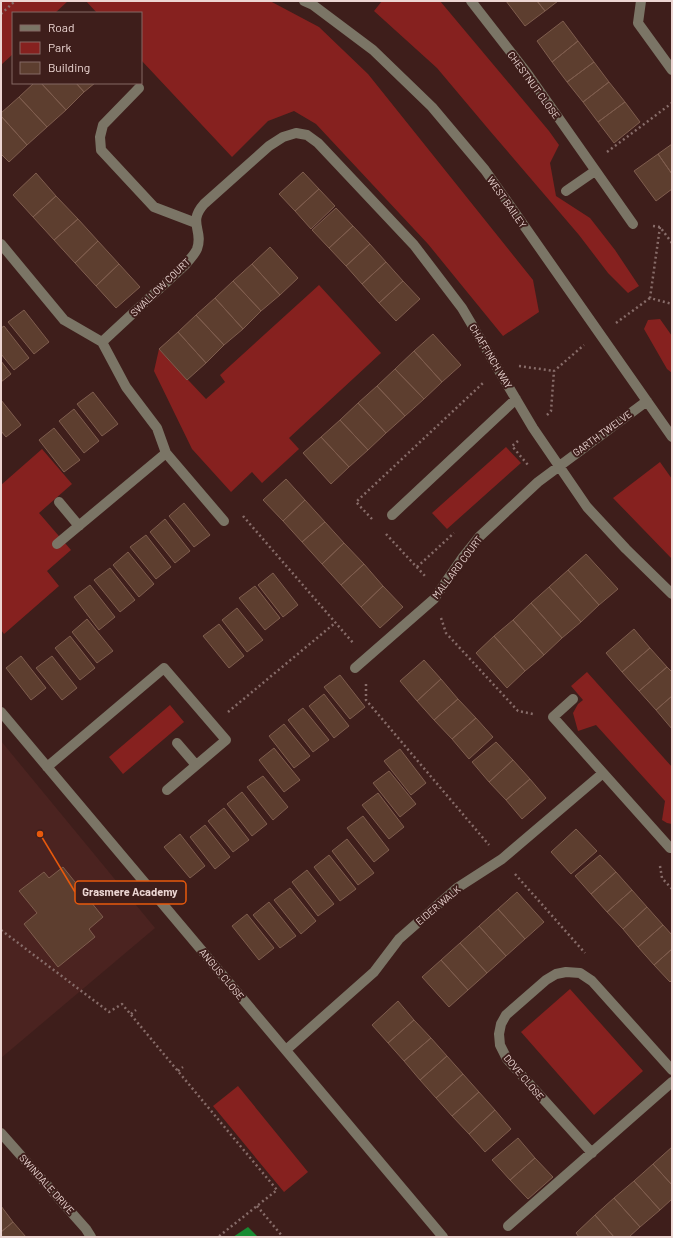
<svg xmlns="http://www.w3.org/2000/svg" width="673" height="1238" font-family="Barlow,sans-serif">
	<rect width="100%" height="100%" fill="#3e1e1b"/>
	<path fill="#4b2320" d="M1,741L155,928L1,1058Z"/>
	<path fill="#86211f" d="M1,1H68L55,13H13V54L1,65Z
		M86,1H270L319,27L368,74L533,280L539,312L503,336L428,244L316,124L294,111L268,121L232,157L141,60V13H97Z
		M382,1H440L549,131L559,145L550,163L556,196L590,218L615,250L639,286L628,293L608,273L579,235L490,131L437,68L374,11Z
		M319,285L381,353L289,438L299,449L262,483L252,472L231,492L192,449L154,371L159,349L206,399L225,382L220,375Z
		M660,319L672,336V373L667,369L644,329L648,320Z
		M506,447L521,463L447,529L432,513Z
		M42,449L72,484L39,513L71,550L47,571L59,586L4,634L1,630V485Z
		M660,462L672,479V559L613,498Z
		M587,672L672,767V824L667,823L662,820L665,801L596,725L578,731L573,713L578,704L583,700L571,686Z
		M170,705L184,722L123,774L109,757Z
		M570,989L643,1071L594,1115L521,1032Z
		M238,1086L308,1172L284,1192L213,1106Z"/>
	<path fill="#188b32" d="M248,1227L258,1237H233Z"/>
	<path fill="#5d3e2f" stroke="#7f5d4e" d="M506,1H537L545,11L525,26Z
		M537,1H558L545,11Z
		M563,21L578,41L552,62L537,41Z
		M578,41L594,62L567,82L552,62Z
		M594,62L609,82L583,102L567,82Z
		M609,82L625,102L598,122L583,102Z
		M34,83H41L66,110L47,127L19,97Z
		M41,83H76L84,92L66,110Z
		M76,83H95L84,92Z
		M19,97L47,127L27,145L1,116V113Z
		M625,102L640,122L614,143L598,122Z
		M1,116L27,145L9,162L1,154Z
		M672,144V174L658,154Z
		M658,154L672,174V189L656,201L634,171Z
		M303,172L319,189L295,211L279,194Z
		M36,173L56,196L33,217L13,195Z
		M319,189L335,206L311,229L295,211Z
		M56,196L78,219L54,240L33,217Z
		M336,208L353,226L329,248L312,230Z
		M78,219L98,241L75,263L54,240Z
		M353,226L370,244L346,266L329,248Z
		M98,241L119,264L96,286L75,263Z
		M370,244L386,262L362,284L346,266Z
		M270,247L298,278L280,295L252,264Z
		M386,262L403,281L379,303L362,284Z
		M119,264L140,287L116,308L96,286Z
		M252,264L280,295L261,311L233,281Z
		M233,281L261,311L243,329L215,298Z
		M403,281L420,299L396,321L379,303Z
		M215,298L243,329L224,345L196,315Z
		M24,310L49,342L34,354L8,322Z
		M196,315L224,345L206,363L178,332Z
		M4,326L29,358L14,370L1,354V328Z
		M178,332L206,363L187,380L159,349Z
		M433,334L461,365L442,382L414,351Z
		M414,351L442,382L424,399L395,369Z
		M1,361L11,374L1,382Z
		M395,369L424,399L405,416L377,386Z
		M377,386L405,416L386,433L358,403Z
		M93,392L118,424L102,436L77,404Z
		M1,400L21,425L6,437L1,431Z
		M358,403L386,433L368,450L340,420Z
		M74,409L99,441L84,453L59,421Z
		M340,420L368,450L349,467L321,437Z
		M54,428L80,460L64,472L39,440Z
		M321,437L349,467L331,484L303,453Z
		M286,479L305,500L283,521L263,500Z
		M305,500L325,522L302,542L283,521Z
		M184,503L210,535L194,547L169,516Z
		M165,519L190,551L175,563L150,532Z
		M325,522L344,543L322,564L302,542Z
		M146,535L171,567L156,579L130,547Z
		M344,543L364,564L341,585L322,564Z
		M128,552L154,584L139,597L113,565Z
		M586,554L618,589L599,605L568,570Z
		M364,564L383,586L361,607L341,585Z
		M110,568L135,600L120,612L94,580Z
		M568,570L599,605L581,622L549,587Z
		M273,573L298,605L283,617L258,585Z
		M90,585L115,617L99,630L74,597Z
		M255,586L280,618L265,630L239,598Z
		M383,586L403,607L380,628L361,607Z
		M549,587L581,622L562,638L531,603Z
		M531,603L562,638L544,655L513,620Z
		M237,608L263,640L247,652L222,620Z
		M87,619L113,651L97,663L72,632Z
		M513,620L544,655L525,671L494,636Z
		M219,624L244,656L229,668L203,636Z
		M634,629L650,648L622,672L606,653Z
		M70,636L95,668L80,680L55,648Z
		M494,636L525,671L507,688L476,653Z
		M650,648L667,667L639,691L622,672Z
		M21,656L46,688L31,700L6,668Z
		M52,656L77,688L62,700L36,668Z
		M424,660L441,679L417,701L400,681Z
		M667,667L672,672V696L656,710L639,691Z
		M340,675L365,707L350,719L324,687Z
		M441,679L458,699L434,720L417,701Z
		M324,694L349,726L334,738L309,706Z
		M672,696V729L656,710Z
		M458,699L476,718L452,739L434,720Z
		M303,708L329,740L313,752L288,720Z
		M476,718L493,737L469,759L452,739Z
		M284,724L310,756L294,768L269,736Z
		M496,742L513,760L489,782L472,762Z
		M274,748L300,780L284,792L259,760Z
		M400,749L426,783L411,795L384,761Z
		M513,760L530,779L506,800L489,782Z
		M389,771L416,804L400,817L373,783Z
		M263,776L288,807L273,820L247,787Z
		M530,779L546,798L522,819L506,800Z
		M242,792L267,824L252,836L227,804Z
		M378,793L404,827L389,839L362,805Z
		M224,808L249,840L233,852L208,821Z
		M363,816L389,850L374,862L347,828Z
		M205,825L230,857L215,869L190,837Z
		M576,829L597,851L571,874L551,852Z
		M180,834L205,866L190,878L164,847Z
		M347,839L374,873L358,885L332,851Z
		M329,855L356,889L340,901L314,867Z
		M600,855L616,872L591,894L575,876Z
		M63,867L103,917L89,929L95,937L58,967L24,924L37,913L19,891L44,872L49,878Z
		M307,870L334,904L318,916L292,882Z
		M616,872L632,890L607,912L591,894Z
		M290,888L316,921L301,934L274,900Z
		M632,890L647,907L623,929L607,912Z
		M517,892L544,922L525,939L498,909Z
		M269,902L296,936L280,948L253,915Z
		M647,907L663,925L638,947L623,929Z
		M498,909L525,939L506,956L479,926Z
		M247,914L274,948L259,960L232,926Z
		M663,925L672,935V949L654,965L638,947Z
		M479,926L506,956L487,973L460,943Z
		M460,943L487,973L468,990L441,960Z
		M672,949V980L670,982L654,965Z
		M441,960L468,990L449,1007L422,977Z
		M398,1001L414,1020L388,1043L372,1025Z
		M414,1020L431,1038L404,1061L388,1043Z
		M431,1038L447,1056L420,1080L404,1061Z
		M447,1056L463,1074L436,1098L420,1080Z
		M463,1074L479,1092L452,1116L436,1098Z
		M479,1092L495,1110L469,1134L452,1116Z
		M495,1110L511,1129L485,1152L469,1134Z
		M518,1138L535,1158L510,1180L492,1160Z
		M672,1147V1185L653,1164Z
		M535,1158L553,1177L528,1199L510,1180Z
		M653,1164L672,1185V1199L660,1210L634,1181Z
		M634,1181L660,1210L640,1227L614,1198Z
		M614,1198L640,1227L629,1237H614L595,1215Z
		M1,1206L13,1222L1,1232Z
		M595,1215L614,1237H579L576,1233Z
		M13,1222L26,1237H1V1232Z"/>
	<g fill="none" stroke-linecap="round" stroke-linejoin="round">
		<path stroke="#876c69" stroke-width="2.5" stroke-dasharray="2 3" stroke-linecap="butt" d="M1,14L15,1
			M607,152L672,103
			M653,226L660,227L672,243
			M660,227L650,298L672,304
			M616,323L650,298
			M519,366L554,371
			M547,415L551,411L554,371L584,345
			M518,441L512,446L528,465
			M243,516L354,644
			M372,519L356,502L483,383
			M386,534L425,576
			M417,567L454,533
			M441,618L446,633L518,711L533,714
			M366,684V700L489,845
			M228,712L335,623
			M660,866L662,878L672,889
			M515,874L585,953
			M1,930L109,1012L122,1004L277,1190L218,1237
			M131,1014L136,1010
			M178,1071L183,1067
			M257,1206L283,1237"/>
		<path stroke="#7b7566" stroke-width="10" d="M304,1L313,5L373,50L432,107L485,170L672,437
			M471,1L527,73L633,224
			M641,1L638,23L672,70
			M139,88L103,125L100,137L101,150L154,207L196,223
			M566,191L595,171
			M1,244L64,320L102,342L126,387L157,428L166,453L224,521
			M102,342L186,264C189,260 195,254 197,249C204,230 187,223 204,204L269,146L283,137L296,133L307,135L318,143L414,245L462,308L533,428L587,507L626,549L672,594
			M59,502L79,526
			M392,515L516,399
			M57,544L166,453
			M355,668L434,599L463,557L479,537L538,482L647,401
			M573,699L553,717L670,848L672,847
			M1,712L443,1237
			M177,743L196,765
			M47,767L164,668L226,740L167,790
			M286,1050L374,972L399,939L457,888L502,859L603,773
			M1,1133L86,1229L91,1237
			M592,1153L507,1059L500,1045L499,1034L501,1024L506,1015L546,980L556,974L566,972L580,973L592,981L672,1070
			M508,1226L672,1082"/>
	</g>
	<g text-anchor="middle" stroke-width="4" stroke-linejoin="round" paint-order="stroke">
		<g font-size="10" fill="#ecd6d3" stroke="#3e1e1b">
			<text transform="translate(534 85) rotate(54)" y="4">CHESTNUT CLOSE</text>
			<text transform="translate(507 202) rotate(55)" y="4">WEST BAILEY</text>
			<text transform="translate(160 287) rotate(-44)" y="4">SWALLOW COURT</text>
			<text transform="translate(491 356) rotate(59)" y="4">CHAFFINCH WAY</text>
			<text transform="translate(602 433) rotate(-36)" y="4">GARTH TWELVE</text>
			<text transform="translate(457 567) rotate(-53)" y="4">MALLARD COURT</text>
			<text transform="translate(438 905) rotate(-40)" y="4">EIDER WALK</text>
			<text transform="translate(222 974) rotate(50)" y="4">ANGUS CLOSE</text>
			<text transform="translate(524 1077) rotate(50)" y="4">DOVE CLOSE</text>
			<text transform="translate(47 1184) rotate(48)" y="4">SWINDALE DRIVE</text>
		</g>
	</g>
	<path fill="none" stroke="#e8590c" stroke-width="1.5" d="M40 834L75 892"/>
	<circle fill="#e8590c" stroke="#3e1e1b" stroke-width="1.5" cx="40" cy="834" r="4"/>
	<rect fill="#3e1e1b" stroke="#e8590c" stroke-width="1.5" x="75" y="881" width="111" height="23" rx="4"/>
	<g font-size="11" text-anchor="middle" font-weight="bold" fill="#ecd6d3">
		<text x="130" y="896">Grasmere Academy</text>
	</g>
	<rect width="673" height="1238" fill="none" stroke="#ecd6d3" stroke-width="4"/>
	<rect x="12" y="12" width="130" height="72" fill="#3e1e1b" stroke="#846865"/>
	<rect x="20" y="25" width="20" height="6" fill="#7b7566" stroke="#846865"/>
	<text x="48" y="32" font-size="12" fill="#ecd6d3">Road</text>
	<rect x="20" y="42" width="20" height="12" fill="#86211f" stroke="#846865"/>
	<text x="48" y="52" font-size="12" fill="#ecd6d3">Park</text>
	<rect x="20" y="62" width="20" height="12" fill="#5d3e2f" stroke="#846865"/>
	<text x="48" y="72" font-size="12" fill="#ecd6d3">Building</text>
</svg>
